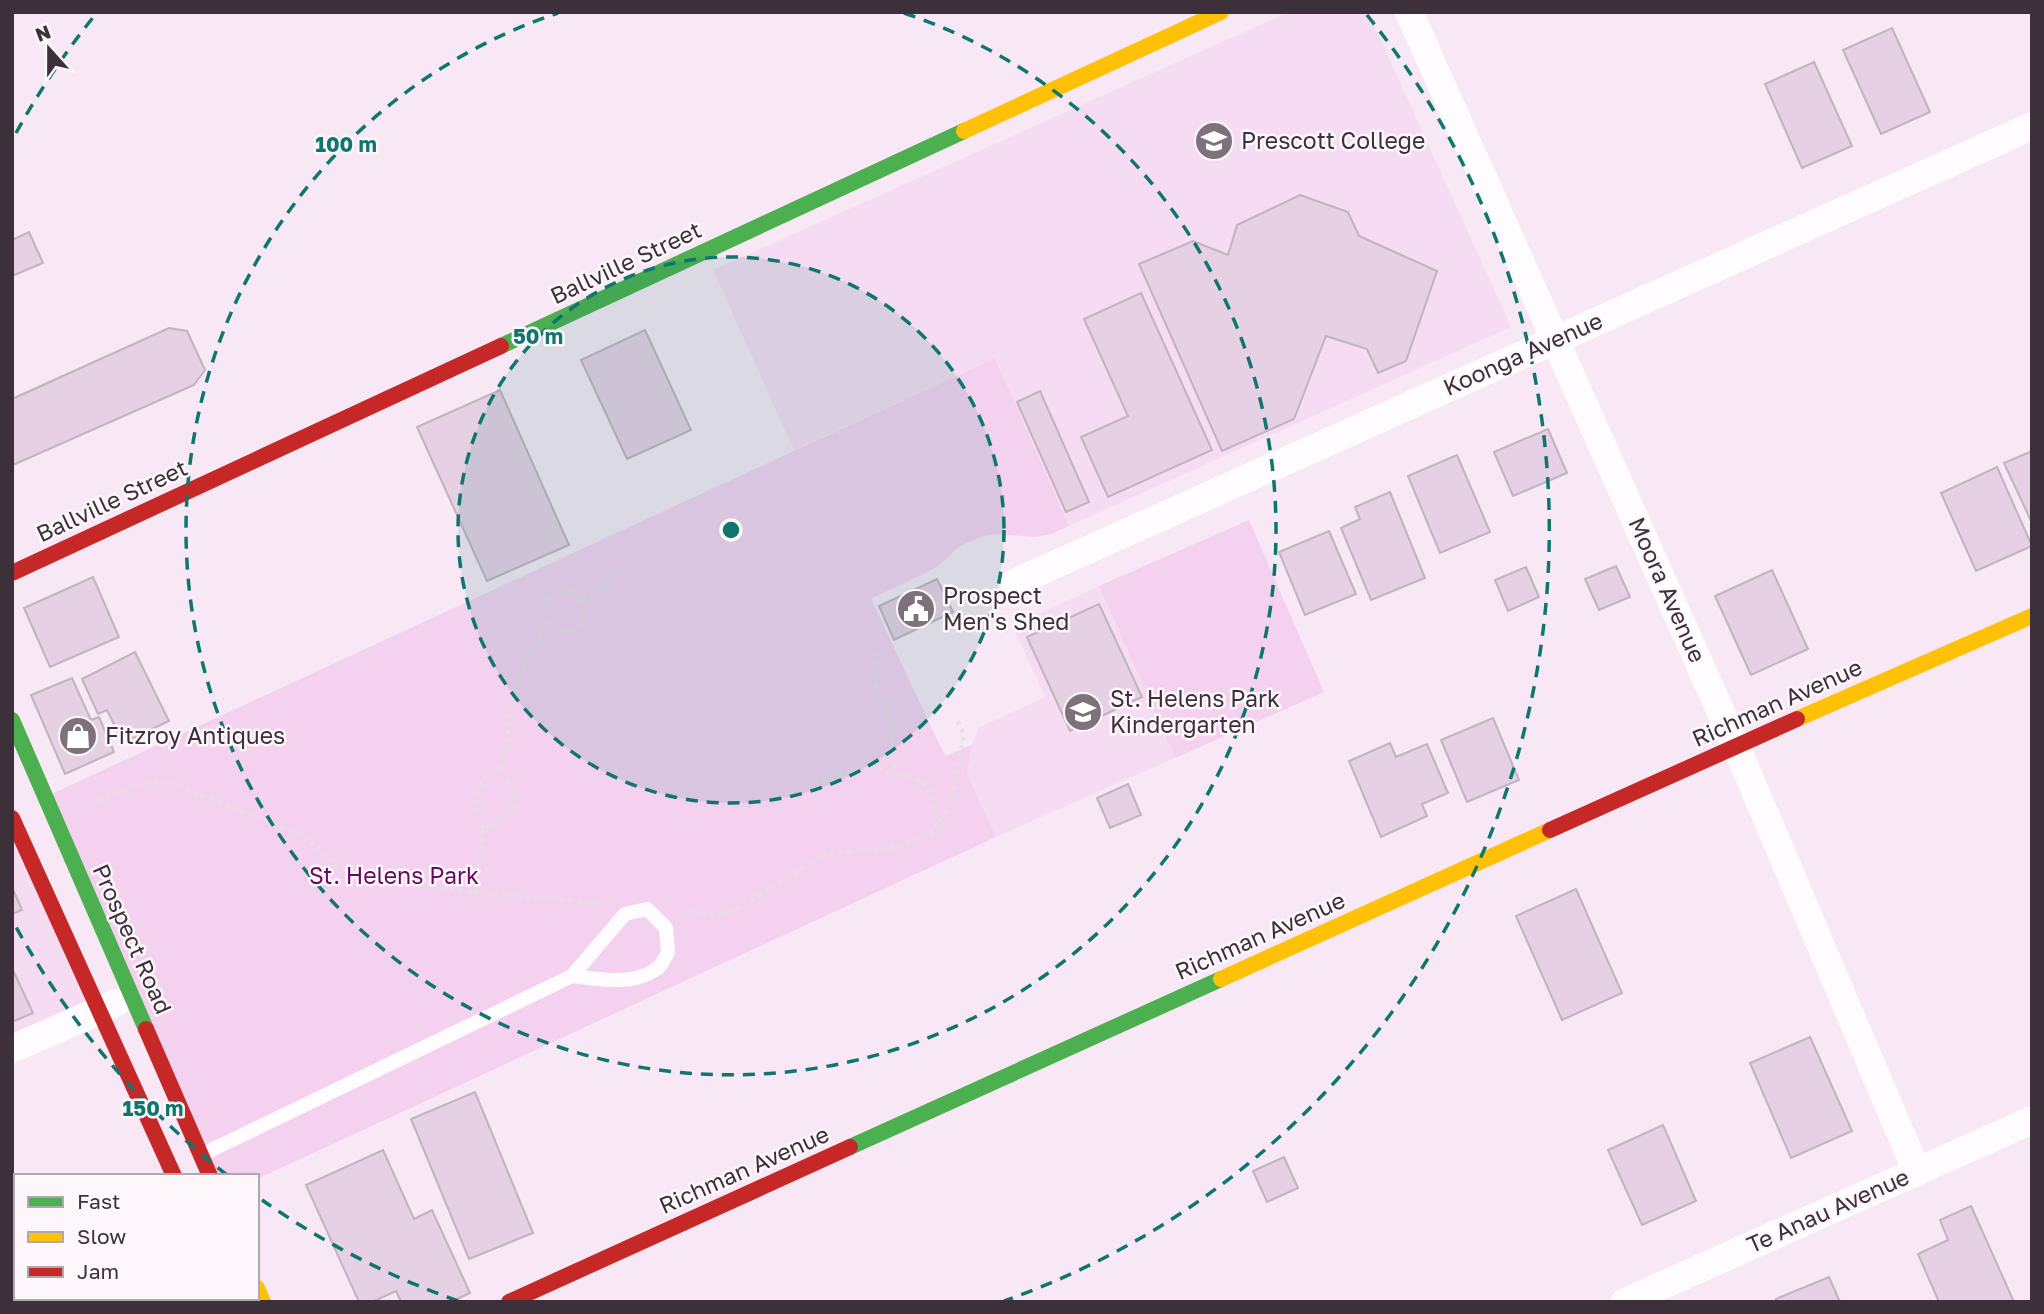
<svg xmlns="http://www.w3.org/2000/svg" width="2044" height="1314" font-family="'Golos Text',sans-serif">
	<rect width="100%" height="100%" fill="#f8e8f5"/>
	<path fill="#f6dcf2" d="M1289,12H1368L1511,327L1069,526L995,358L794,450L713,270Z
		M1099,586L1175,758L996,837L967,771L972,745L978,728L1045,697L1013,626Z
		M12,818L99,1011L12,1049Z"/>
	<path fill="#f5d1f0" d="M995,358L1069,526L1051,534L1035,537L995,534L980,537L959,547L937,567L871,599L945,756L972,745L967,772L996,837L257,1179V1176H210L45,797Z
		M1249,520L1324,692L1175,758L1099,586Z"/>
	<path fill="#e6d0e3" stroke="#c0b4be" stroke-width="2" d="M1892,28L1930,112L1881,134L1843,50Z
		M1814,62L1852,146L1802,168L1765,84Z
		M1300,195L1348,212L1359,236L1437,271L1406,361L1378,373L1367,349L1326,336L1294,419L1222,451L1139,264L1193,241L1228,255L1237,225Z
		M29,232L43,263L12,276V240Z
		M1141,293L1212,450L1108,497L1081,437L1128,416L1084,319Z
		M169,328L187,331L205,370L194,385L13,465L12,399Z
		M645,330L691,430L627,459L581,360Z
		M500,390L569,545L487,581L417,427Z
		M1040,391L1089,502L1066,512L1017,402Z
		M1548,429L1567,473L1513,496L1494,452Z
		M2032,451V523L2004,463Z
		M1457,455L1490,532L1440,553L1408,476Z
		M1997,467L2032,546L1976,571L1941,493Z
		M1390,492L1425,578L1371,600L1341,528L1360,519L1355,507Z
		M1329,531L1356,594L1305,615L1279,552Z
		M1616,566L1630,597L1599,610L1585,579Z
		M1526,567L1539,597L1508,611L1495,580Z
		M1772,570L1808,649L1751,675L1715,596Z
		M93,577L119,637L50,667L24,608Z
		M937,579L953,612L894,640L879,606Z
		M1099,604L1142,697L1070,731L1027,637Z
		M135,652L169,721L123,743L107,710L98,714L82,679Z
		M72,678L91,720L99,717L114,752L65,774L31,695Z
		M1493,718L1519,780L1467,802L1441,740Z
		M1390,743L1396,757L1427,744L1448,793L1422,804L1427,816L1381,837L1349,761Z
		M1128,784L1141,815L1110,828L1097,798Z
		M12,887L22,910L12,914Z
		M1576,889L1622,993L1562,1020L1516,916Z
		M12,968L33,1013L12,1022Z
		M1810,1037L1852,1131L1791,1158L1750,1063Z
		M475,1092L533,1233L469,1259L411,1119Z
		M1663,1125L1696,1201L1642,1225L1608,1150Z
		M383,1150L414,1219L432,1210L470,1293L451,1302H401L396,1291L372,1302H359L306,1185Z
		M1284,1157L1298,1188L1267,1202L1253,1171Z
		M1971,1206L2014,1302H1939L1918,1254L1948,1240L1940,1220Z
		M1829,1277L1840,1302H1777L1776,1299Z
		M16,1279V1298H164L166,1302H14L12,1281Z"/>
	<g fill="none" stroke-linecap="round" stroke-linejoin="round">
		<path stroke="#e4e0e4" stroke-width="4.5" stroke-dasharray="3.5 5" stroke-linecap="butt" d="M583,601L622,570
			M879,653L870,674L893,724L890,736L894,749L893,775C929,772 937,799 936,829
			M806,786L874,765L893,775
			M90,805L132,785L167,781L305,837L337,867L372,879L475,892L600,903
			M483,828C476,804 472,775 502,768
			M475,892L483,828L497,823L514,807L511,784L502,768L512,708L524,663L548,625C541,612 541,594 559,591C596,583 590,651 548,625
			M686,911L711,914L734,910L826,853L895,848L935,831L952,801L964,735L956,717"/>
		<path stroke="#fefcfe" stroke-width="14" d="M201,1155L572,976L625,914L647,909L666,928L668,952C665,958 661,967 655,970C631,986 598,979 572,976"/>
		<path stroke="#fefcfe" stroke-width="28" d="M1409,12L1736,746L1917,1172
			M1014,583L2032,126
			M12,1049L116,1003
			M1625,1302L2032,1120"/>
		<path stroke="#4caf50" stroke-width="16" d="M501,346L964,131
			M12,720L146,1029
			M850,1147L1221,979"/>
		<path stroke="#ffc107" stroke-width="16" d="M964,131L1221,12
			M1797,719L2032,616
			M1221,979L1550,830
			M257,1288L263,1302"/>
		<path stroke="#c62828" stroke-width="16" d="M12,573L501,346
			M12,818L174,1176
			M1550,830L1797,719
			M146,1029L210,1176
			M509,1302L850,1147"/>
	</g>
	<circle cx="731" cy="530" r="273" fill="#0f766e" fill-opacity=".12"/>
	<g fill="none" stroke="#0f766e" stroke-width="3.5" stroke-dasharray="12 9">
		<circle cx="731" cy="530" r="273"/>
		<path d="M904 13A545 545 0 1 1 558 13"/>
		<path d="M458 1301A818 818 0 0 1 262 1200M227 1175A818 818 0 0 1 16 927M16 133A818 818 0 0 1 95 15M1367 15A818 818 0 0 1 1004 1301"/>
	</g>
	<defs>
		<symbol id="school-disc" viewBox="-11 -11 22 22"><circle r="9.5" fill="#7e717c" stroke="#fdf7fc"/><path d="M0-5L7-2L0 1L-7-2ZM-4 1L0 2.5L4 1V4Q0 6-4 4Z" fill="#fff"/></symbol>
		<symbol id="civic-disc" viewBox="-11 -11 22 22"><circle r="9.5" fill="#7e717c" stroke="#fdf7fc"/><path d="M-.6-6.5H3V-4.5H.6V-3L4-1V1h2V6H-6V1h2V-1L-.6-3ZM-1.2 2.5V6h2.4V2.5Z" fill="#fff"/></symbol>
		<symbol id="shop-disc" viewBox="-11 -11 22 22"><circle r="9.5" fill="#7e717c" stroke="#fdf7fc"/><path d="M-5-2.5h2.3a2.7 3.5 0 0 1 5.4 0H5L5.5 6h-11ZM-1.5-2.5h3a1.5 2.3 0 0 0-3 0Z" fill="#fff"/></symbol>
	</defs>
	<g fill-rule="evenodd">
		<use href="#school-disc" x="1192" y="119" width="44" height="44"/>
		<use href="#civic-disc" x="894" y="587" width="44" height="44"/>
		<use href="#school-disc" x="1061" y="690" width="44" height="44"/>
		<use href="#shop-disc" x="56" y="714" width="44" height="44"/>
	</g>
	<g text-anchor="middle" stroke-width="5" stroke-linejoin="round" paint-order="stroke">
		<g font-size="23" fill="#3c313b" stroke="#fdf7fc" text-anchor="start">
			<text x="1241" y="149">Prescott College</text>
			<text x="943" y="604">Prospect<tspan x="943" dy="26">Men's Shed</tspan></text>
			<text x="1110" y="707">St. Helens Park<tspan x="1110" dy="26">Kindergarten</tspan></text>
			<text x="105" y="744">Fitzroy Antiques</text>
		</g>
		<g font-size="23" fill="#3c313b" stroke="#fdf7fc">
			<text transform="translate(626 263) rotate(-25)" y="8">Ballville Street</text>
			<text transform="translate(1523 354) rotate(-24)" y="8">Koonga Avenue</text>
			<text transform="translate(112 501) rotate(-25)" y="8">Ballville Street</text>
			<text transform="translate(1667 590) rotate(66)" y="8">Moora Avenue</text>
			<text transform="translate(1777 703) rotate(-24)" y="8">Richman Avenue</text>
			<text transform="translate(1260 936) rotate(-24)" y="8">Richman Avenue</text>
			<text transform="translate(132 939) rotate(66)" y="8">Prospect Road</text>
			<text transform="translate(744 1170) rotate(-24)" y="8">Richman Avenue</text>
			<text transform="translate(1828 1211) rotate(-24)" y="8">Te Anau Avenue</text>
		</g>
		<g font-size="23" fill="#670962" stroke="#fdf7fc">
			<text x="394" y="884">St. Helens Park</text>
		</g>
	</g>
	<circle cx="731" cy="530" r="10" fill="#0f766e" stroke="#fdf7fc" stroke-width="3.5"/>
	<g font-size="21" text-anchor="middle" font-weight="bold" fill="#0f766e" stroke="#fdf7fc" stroke-width="5" stroke-linejoin="round" paint-order="stroke">
		<text x="346" y="152">100 m</text>
		<text x="538" y="344">50 m</text>
		<text x="153" y="1116">150 m</text>
	</g>
	<rect width="2044" height="1314" fill="none" stroke="#3c313b" stroke-width="28"/>
	<rect x="14" y="1174" width="245" height="126" fill="#fdf7fc" stroke="#b0a8af" stroke-width="2"/>
	<rect x="28" y="1197" width="35" height="10" fill="#4caf50" stroke="#b0a8af" stroke-width="2"/>
	<text x="77" y="1209" font-size="21" fill="#3c313b">Fast</text>
	<rect x="28" y="1232" width="35" height="10" fill="#ffc107" stroke="#b0a8af" stroke-width="2"/>
	<text x="77" y="1244" font-size="21" fill="#3c313b">Slow</text>
	<rect x="28" y="1267" width="35" height="10" fill="#c62828" stroke="#b0a8af" stroke-width="2"/>
	<text x="77" y="1279" font-size="21" fill="#3c313b">Jam</text>
	<g transform="translate(49 49) rotate(339)" stroke="#fdf7fc" stroke-width="5" paint-order="stroke">
	<path d="M0-5L12 26L0 18L-12 26Z" fill="#3c313b"/>
	<text y="-10" font-size="19" font-weight="bold" text-anchor="middle" fill="#3c313b">N</text>
	</g>
</svg>
